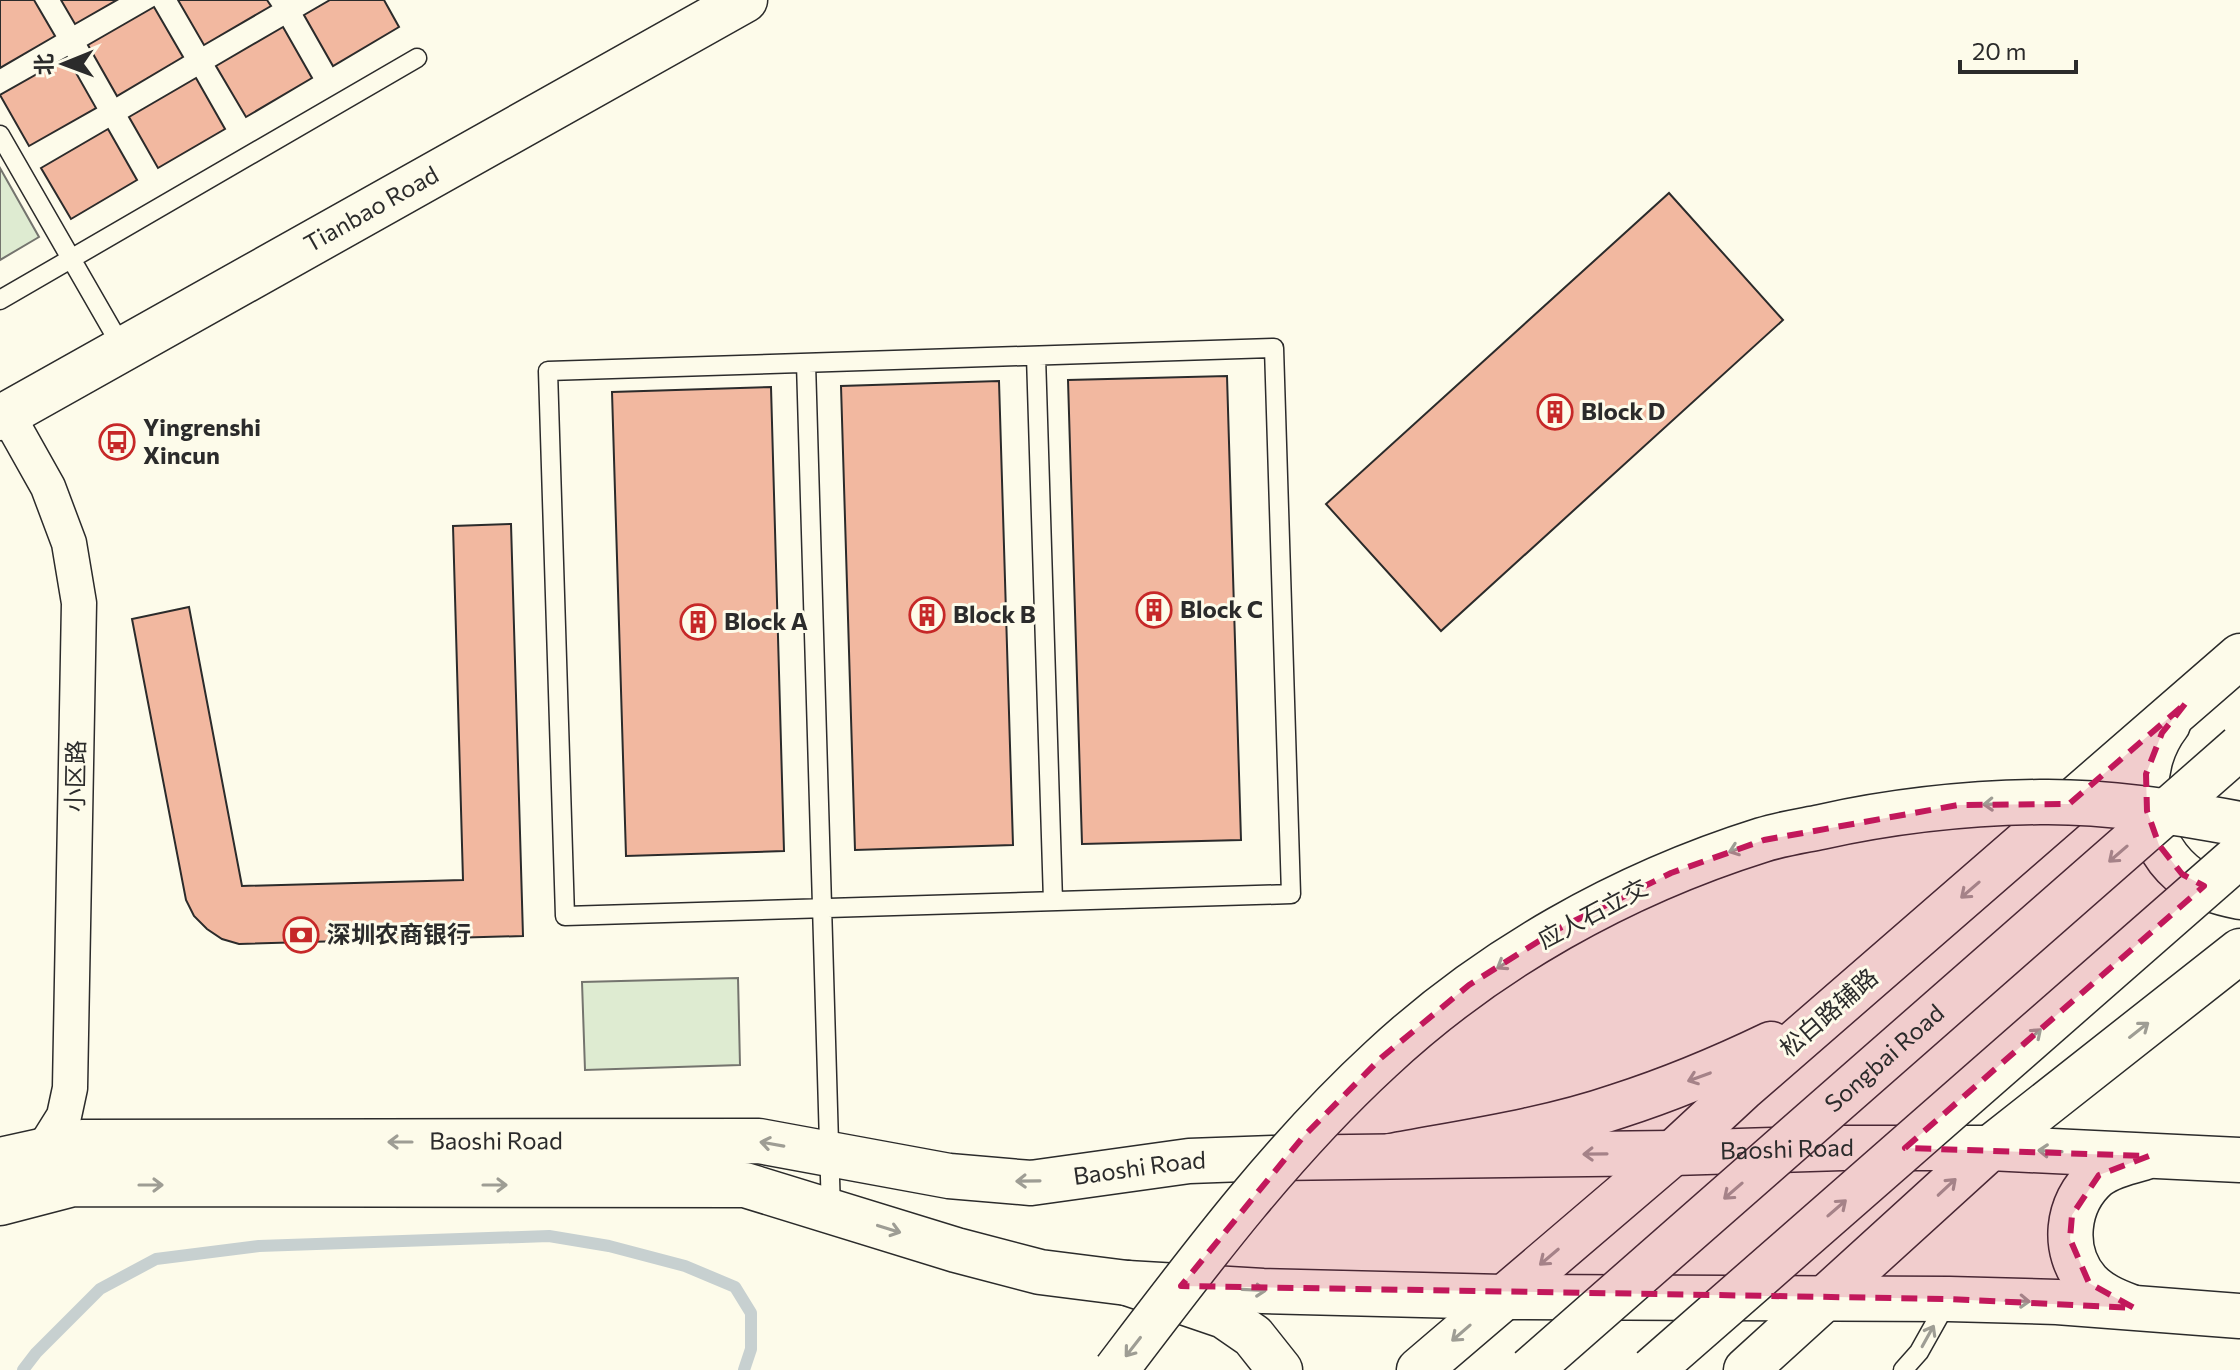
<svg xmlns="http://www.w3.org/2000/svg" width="2240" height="1370" font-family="Commissioner,'Noto Sans SC',sans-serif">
	<rect width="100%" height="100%" fill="#fdfbea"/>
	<path fill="#deebd1" stroke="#74746e" stroke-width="2" d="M0,168L39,237L0,260Z
		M738,978L740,1065L585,1070L582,982Z"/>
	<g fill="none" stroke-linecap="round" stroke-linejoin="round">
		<path stroke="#c7d0d0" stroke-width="12" d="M23,1370L36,1353L100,1289L156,1259L259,1246L549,1236L609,1246L685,1266L735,1287L751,1313V1349L744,1370"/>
	</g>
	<path fill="#f2b8a0" stroke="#2b2b2b" stroke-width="2" d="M0,0H34L55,36L0,68Z
		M61,0H117L75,24Z
		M178,0H267L271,6L204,45Z
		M330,0H384L399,27L333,66L304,15Z
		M154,7L183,57L117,96L88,45Z
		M283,27L312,78L246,117L216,66Z
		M67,57L96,108L29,146L0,95Z
		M196,78L225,129L158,168L129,117Z
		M108,129L137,180L71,219L41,168Z
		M1669,193L1783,320L1441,631L1326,504Z
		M1227,376L1241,840L1082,844L1068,380Z
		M999,381L1013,845L855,850L841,386Z
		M771,387L784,851L626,856L612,392Z
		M511,524L523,936L239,944L222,939L207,929L194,916L186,900L132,619L189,607L242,886L463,880L453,526Z"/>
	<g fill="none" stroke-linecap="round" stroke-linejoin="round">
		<defs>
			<path id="lane" d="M0,135L123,349
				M0,300L417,58
				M1274,348L1291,894L565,916L548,371Z
				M1036,356L1053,901
				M806,363L831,1211
				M1903,1370L1919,1352L1947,1302"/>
			<path id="street" d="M7,414L48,487L69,543L79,603L70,1088L64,1116L44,1148"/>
			<g id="secondary">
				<path id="s1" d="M0,418L745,0"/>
				<path id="s2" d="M0,1160L82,1142L759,1141L949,1176L1031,1183L1189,1161L1273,1158L1673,1153"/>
				<path d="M0,1203L73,1184L745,1185L956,1250L1040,1272L1127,1283L1263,1291L1503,1297"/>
			</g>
			<g id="primary">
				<path d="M2168,724C2134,768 2140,837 2182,873C2198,887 2220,893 2240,897"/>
				<path id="s3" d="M1673,1153L1842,1148H1990L2240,1160"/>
				<path d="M1391,1156C1466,1142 1545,1131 1618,1106C1671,1089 1721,1068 1771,1044"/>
				<path d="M1127,1283L1224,1316L1253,1336L1280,1370"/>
				<path d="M1503,1297L1949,1299L2057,1302L2240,1316"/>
				<path d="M2131,1307C2116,1301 2100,1295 2088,1282C2061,1251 2066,1203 2097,1176C2110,1166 2128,1162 2143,1158"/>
				<path d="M1419,1370L1673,1153L1743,1088L2240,656"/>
				<path d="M1746,1370L1990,1148L2240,951"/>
			</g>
		</defs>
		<use href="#lane" stroke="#2b2b2b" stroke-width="21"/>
		<use href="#street" stroke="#2b2b2b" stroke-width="37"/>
		<use href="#secondary" stroke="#2b2b2b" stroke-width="47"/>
		<use href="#primary" stroke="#2b2b2b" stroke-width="47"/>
		<use href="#lane" stroke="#fdfbea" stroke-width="18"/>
		<use href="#street" stroke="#fdfbea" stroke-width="34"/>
		<use href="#secondary" stroke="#fdfbea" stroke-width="44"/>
		<use href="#primary" stroke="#fdfbea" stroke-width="44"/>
		<defs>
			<g id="primary-bridge">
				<path d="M1116,1370C1198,1262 1281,1151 1381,1059C1488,959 1622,884 1762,840C1781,834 1801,831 1821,827C1893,811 1966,803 2040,802C2106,801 2175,812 2240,824"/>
				<path id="s4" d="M1530,1370L2240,747"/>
				<path d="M1652,1370L2240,855"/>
			</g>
		</defs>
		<use href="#primary-bridge" stroke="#2b2b2b" stroke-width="47" stroke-linecap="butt"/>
		<use href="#primary-bridge" stroke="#fdfbea" stroke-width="44"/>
	</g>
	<defs><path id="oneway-shaft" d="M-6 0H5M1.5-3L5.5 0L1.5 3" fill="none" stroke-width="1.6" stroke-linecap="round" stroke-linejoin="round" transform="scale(2)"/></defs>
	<g stroke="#9e9d94">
		<use href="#oneway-shaft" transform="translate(1995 804) rotate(178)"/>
		<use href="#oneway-shaft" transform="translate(1740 848) rotate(160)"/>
		<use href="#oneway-shaft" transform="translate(2118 854) rotate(139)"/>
		<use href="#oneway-shaft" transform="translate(1970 890) rotate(139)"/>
		<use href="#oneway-shaft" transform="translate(1507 962) rotate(148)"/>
		<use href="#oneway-shaft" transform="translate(2139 1030) rotate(-38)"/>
		<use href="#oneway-shaft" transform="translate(2032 1037) rotate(-41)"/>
		<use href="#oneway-shaft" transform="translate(1699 1077) rotate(160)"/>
		<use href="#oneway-shaft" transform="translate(400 1142) rotate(180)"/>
		<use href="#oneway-shaft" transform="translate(772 1144) rotate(-170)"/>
		<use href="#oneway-shaft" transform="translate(2050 1151) rotate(-177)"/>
		<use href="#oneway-shaft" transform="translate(1595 1154) rotate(179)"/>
		<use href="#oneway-shaft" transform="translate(1028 1181) rotate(179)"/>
		<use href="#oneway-shaft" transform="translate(151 1185)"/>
		<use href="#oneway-shaft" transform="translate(495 1185)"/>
		<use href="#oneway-shaft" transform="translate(1947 1187) rotate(-43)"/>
		<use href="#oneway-shaft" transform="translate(1733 1191) rotate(139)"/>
		<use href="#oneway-shaft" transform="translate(1837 1208) rotate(-41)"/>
		<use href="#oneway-shaft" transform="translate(889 1229) rotate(17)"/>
		<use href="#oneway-shaft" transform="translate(1549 1257) rotate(140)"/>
		<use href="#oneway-shaft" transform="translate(1254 1290) rotate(3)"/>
		<use href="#oneway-shaft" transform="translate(2018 1301) rotate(2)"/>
		<use href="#oneway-shaft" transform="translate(1461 1333) rotate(139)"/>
		<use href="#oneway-shaft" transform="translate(1928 1336) rotate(-61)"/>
		<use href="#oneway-shaft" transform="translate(1133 1347) rotate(128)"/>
	</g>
	<path fill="#c2185b" fill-opacity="0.2" stroke="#c2185b" stroke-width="6" stroke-dasharray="16 10" stroke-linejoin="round" d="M2185,704L2162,733L2146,774L2147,811L2159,845L2182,874L2204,886L1905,1148L2149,1156L2099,1175L2072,1215L2070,1239L2089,1283L2134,1308L1949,1299L1181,1286L1303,1137L1381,1058L1469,985L1558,929L1671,873L1764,840L1958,805L2069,804Z"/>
	<defs>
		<symbol id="building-ring" viewBox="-11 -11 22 22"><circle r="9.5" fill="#fdfbea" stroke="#c62828" stroke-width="1.5"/><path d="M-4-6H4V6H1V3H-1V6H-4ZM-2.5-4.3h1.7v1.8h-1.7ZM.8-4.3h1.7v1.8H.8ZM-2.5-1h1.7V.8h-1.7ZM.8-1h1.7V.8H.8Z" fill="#c62828"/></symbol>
		<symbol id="bus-ring" viewBox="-11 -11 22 22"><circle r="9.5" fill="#fdfbea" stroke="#c62828" stroke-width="1.5"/><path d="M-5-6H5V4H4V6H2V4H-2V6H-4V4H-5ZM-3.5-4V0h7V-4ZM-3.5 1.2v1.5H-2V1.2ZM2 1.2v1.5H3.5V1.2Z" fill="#c62828"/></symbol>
		<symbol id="bank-ring" viewBox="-11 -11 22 22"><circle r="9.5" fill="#fdfbea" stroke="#c62828" stroke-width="1.5"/><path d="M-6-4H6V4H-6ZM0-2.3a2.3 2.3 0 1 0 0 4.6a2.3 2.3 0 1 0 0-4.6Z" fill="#c62828"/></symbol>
	</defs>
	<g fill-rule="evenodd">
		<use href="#building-ring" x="1535" y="392" width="40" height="40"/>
		<use href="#bus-ring" x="97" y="422" width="40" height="40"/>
		<use href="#building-ring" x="1134" y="590" width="40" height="40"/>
		<use href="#building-ring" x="907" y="595" width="40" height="40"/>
		<use href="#building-ring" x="678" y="602" width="40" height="40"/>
		<use href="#bank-ring" x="281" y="915" width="40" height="40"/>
	</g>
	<g text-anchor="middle" stroke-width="6" stroke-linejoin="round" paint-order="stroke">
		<g font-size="24" fill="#2b2b2b" stroke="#fdfbea">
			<text dy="8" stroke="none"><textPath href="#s1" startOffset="426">Tianbao Road</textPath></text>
			<text transform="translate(76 776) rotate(-89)" y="8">小区路</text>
			<text transform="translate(1593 914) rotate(-28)" y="8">应人石立交</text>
			<text transform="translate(1829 1013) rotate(-41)" y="8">松白路辅路</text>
			<text dy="8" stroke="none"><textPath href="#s4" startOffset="472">Songbai Road</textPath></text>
			<text dy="8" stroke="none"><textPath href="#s2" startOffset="498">Baoshi Road</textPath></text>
			<text dy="8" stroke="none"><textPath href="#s3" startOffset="114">Baoshi Road</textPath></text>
			<text dy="8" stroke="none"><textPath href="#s2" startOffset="1146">Baoshi Road</textPath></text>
		</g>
		<g font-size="24" font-weight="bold" fill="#2b2b2b" stroke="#fdfbea" text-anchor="start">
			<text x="1581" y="420">Block D</text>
			<text x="143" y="436">Yingrenshi<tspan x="143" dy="28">Xincun</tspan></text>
			<text x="1180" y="618">Block C</text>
			<text x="953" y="623">Block B</text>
			<text x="724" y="630">Block A</text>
			<text x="327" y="943">深圳农商银行</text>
		</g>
	</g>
	<g transform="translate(64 64) rotate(269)" stroke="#fdfbea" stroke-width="6" paint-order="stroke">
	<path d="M0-6L14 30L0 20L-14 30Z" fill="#2b2b2b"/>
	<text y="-12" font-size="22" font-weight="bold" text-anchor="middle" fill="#2b2b2b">北</text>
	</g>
	<path d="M1960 60v12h116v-12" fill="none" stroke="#2b2b2b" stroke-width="4"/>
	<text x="1972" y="60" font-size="24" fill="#2b2b2b" stroke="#fdfbea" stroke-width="6" paint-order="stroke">20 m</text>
</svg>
